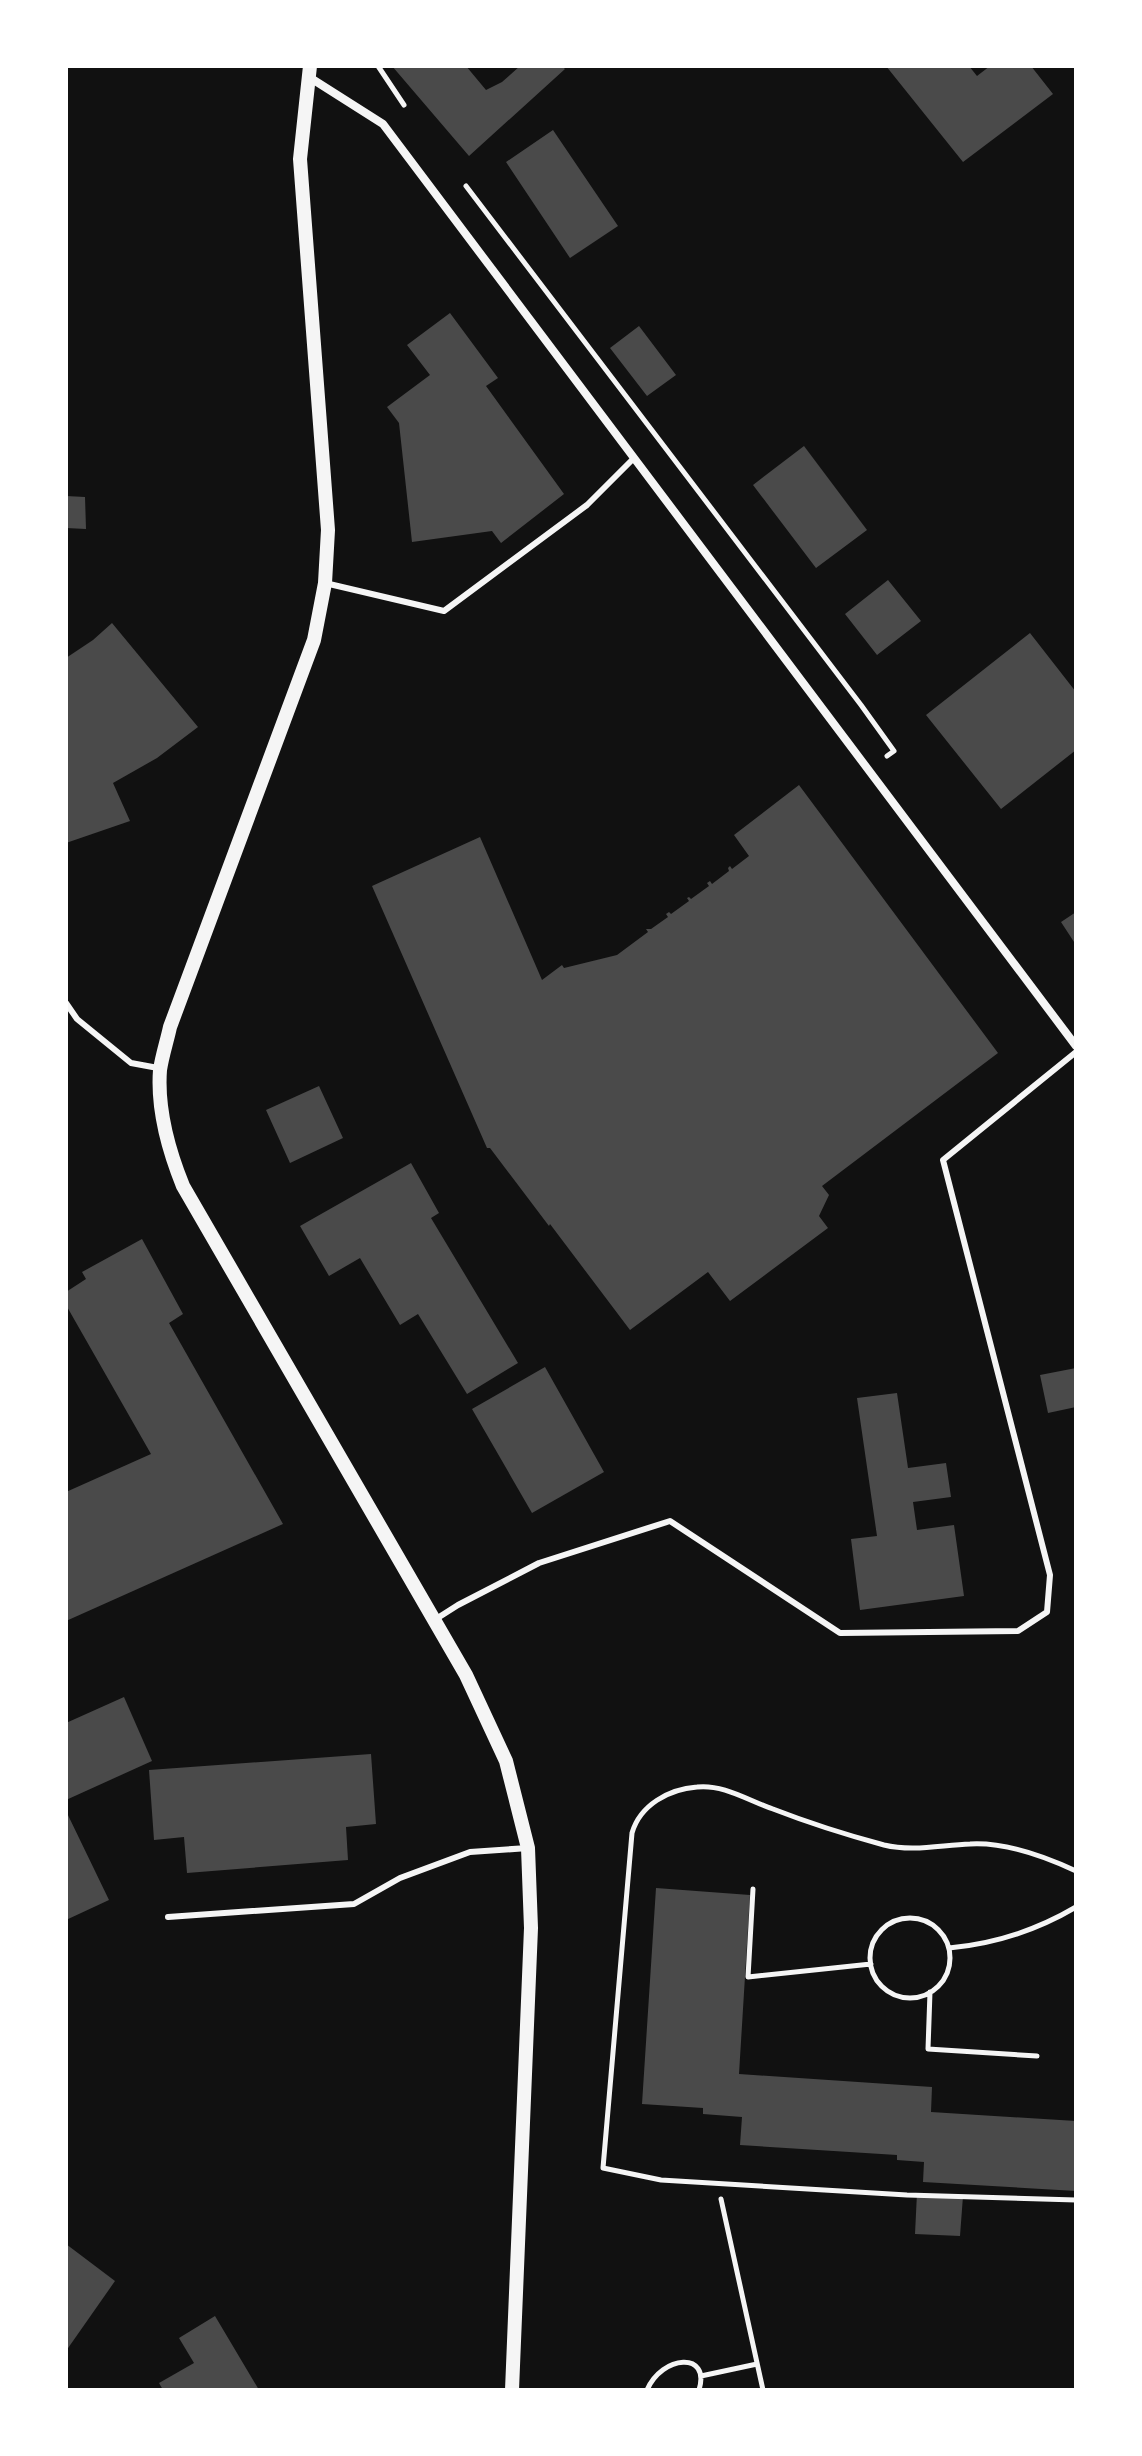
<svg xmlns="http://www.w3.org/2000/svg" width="1142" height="2456" font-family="'Fira Sans Condensed',sans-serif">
	<rect width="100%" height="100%" fill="#111"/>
	<path fill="#4a4a4a" d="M392,66H466L486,90L502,82L520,66H562L565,69L469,156Z
		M886,66H969L977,76L990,66H1031L1053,94L963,162Z
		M553,130L618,226L570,258L506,162Z
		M450,313L498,378L486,386L564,494L501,543L492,531L412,542L399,423L387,407L430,375L407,345Z
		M639,326L676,375L647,396L610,348Z
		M804,446L867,530L816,568L753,485Z
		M66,496L85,497L86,529L66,528Z
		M888,580L921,621L877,655L845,614Z
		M112,623L198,727L157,758L113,783L130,821L66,843V658L93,640Z
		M1030,633L1076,692V750L1001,809L926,715Z
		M799,785L998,1053L822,1186L829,1195L819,1216L828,1228L730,1301L708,1272L630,1330L550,1224L549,1226L490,1148H487L372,886L480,837L542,980L562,965L564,968L617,955L648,932L646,929H651L668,917L666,914L669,912L671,914L689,901L687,898L689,897L691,899L709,886L707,883L710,881L712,884L729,871L728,868L730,866L732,869L749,856L734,835Z
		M1076,912V945L1061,922Z
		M319,1086L343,1138L290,1163L266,1110Z
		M411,1163L439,1213L431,1218L518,1363L467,1394L418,1314L400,1325L360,1258L329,1276L300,1226Z
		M142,1239L183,1314L169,1323L283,1524L66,1621V1492L151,1454L66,1305V1292L86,1279L82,1272Z
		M545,1367L604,1472L532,1513L472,1409Z
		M1076,1368V1407L1048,1413L1040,1375Z
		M897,1393L908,1468L946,1463L951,1497L913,1502L917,1530L954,1525L964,1596L860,1610L851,1539L877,1536L857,1398Z
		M124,1697L152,1761L66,1800V1723Z
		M371,1754L376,1824L346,1827L348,1860L187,1873L184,1837L154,1840L149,1770Z
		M66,1811L109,1900L66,1920Z
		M656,1888L750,1895L739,2074L932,2087L931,2112L1076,2121V2191L923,2182L924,2162L897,2160V2155L740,2145L742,2117L703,2114V2108L642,2104Z
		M917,2193L963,2196L960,2236L915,2234Z
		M66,2244L115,2281L66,2351Z
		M215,2316L259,2390H163L159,2383L194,2363L179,2338Z"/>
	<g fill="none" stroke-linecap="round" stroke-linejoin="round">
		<path stroke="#f5f5f5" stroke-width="5" d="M378,66L404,105
			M466,186L861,705L894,751L887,756
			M1076,1871C1044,1856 1005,1842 970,1844C941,1845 913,1852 884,1845C847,1835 809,1823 773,1809C749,1801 724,1784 697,1787C669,1789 640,1805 632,1833L603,2168L661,2180L907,2195L1076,2200
			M753,1889L748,1977L871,1964
			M870 1958a40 40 0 1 1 80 0a40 40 0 1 1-80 0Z
			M949,1948C994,1944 1037,1930 1076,1907
			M930,1992L928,2049L1037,2056
			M721,2199L763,2390
			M701,2376L757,2364
			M647,2390C662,2355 711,2351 699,2390"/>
		<path stroke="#f5f5f5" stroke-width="6" d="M325,583L444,611L587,505L634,458
			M66,1003L77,1019L131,1063L158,1068
			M436,1619L458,1605L539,1563L670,1521L840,1633L1018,1631L1047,1612L1050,1575L943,1160L1076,1052
			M168,1917L354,1904L400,1878L470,1852L528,1848"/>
		<path stroke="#f5f5f5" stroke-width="8" d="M309,77L383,124L1076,1046"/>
		<path stroke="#f5f5f5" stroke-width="14" d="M310,66L300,159L328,530L325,583L314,640L170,1027C167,1041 162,1056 160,1070C157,1110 168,1149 183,1186L466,1675L506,1761L528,1848L531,1928L512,2390"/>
	</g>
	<rect width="1142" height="2456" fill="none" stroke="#ffffff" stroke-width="136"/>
</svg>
